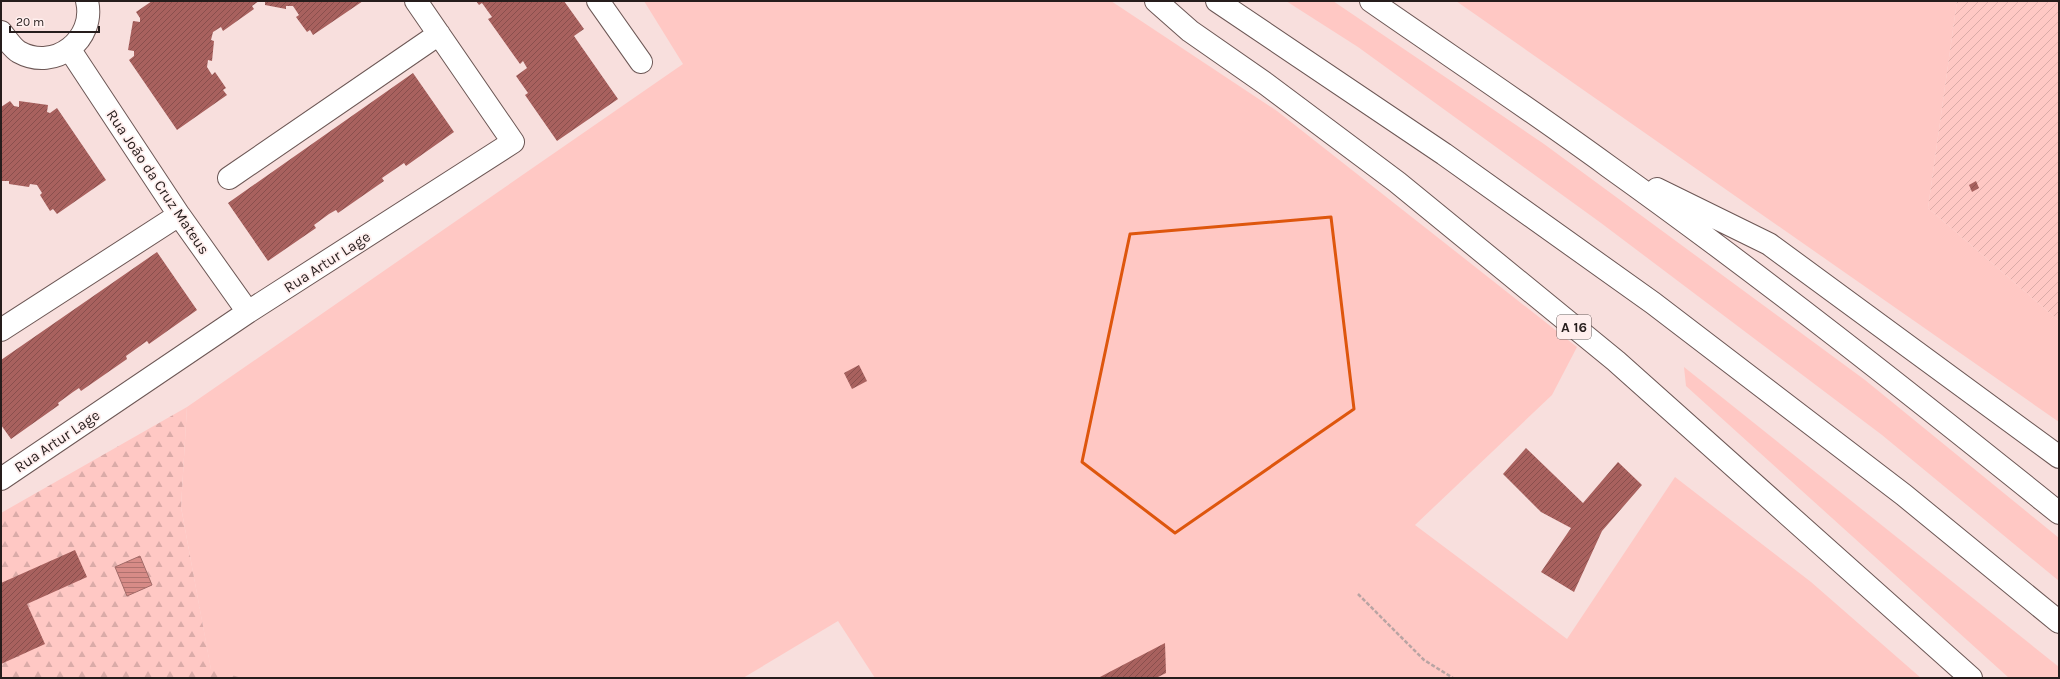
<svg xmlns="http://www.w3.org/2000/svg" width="2060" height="679" font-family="Karla,sans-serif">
	<defs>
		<pattern id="forest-firs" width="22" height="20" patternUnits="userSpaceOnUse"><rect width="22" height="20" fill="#ffc8c4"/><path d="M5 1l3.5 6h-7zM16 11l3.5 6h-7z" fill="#daaba8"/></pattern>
		<pattern id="garden-furrows" width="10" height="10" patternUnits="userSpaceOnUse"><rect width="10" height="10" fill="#ffc8c4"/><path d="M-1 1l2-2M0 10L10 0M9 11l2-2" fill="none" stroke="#daaba8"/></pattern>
		<pattern id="water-rules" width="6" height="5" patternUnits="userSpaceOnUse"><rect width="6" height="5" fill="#d78b87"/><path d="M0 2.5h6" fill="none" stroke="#ae716e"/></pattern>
		<pattern id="building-hatch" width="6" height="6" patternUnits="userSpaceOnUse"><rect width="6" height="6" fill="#a8615e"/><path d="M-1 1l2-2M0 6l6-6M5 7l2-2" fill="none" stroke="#894f4d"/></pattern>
	</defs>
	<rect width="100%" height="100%" fill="#f8dfdd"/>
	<path fill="#ffc8c4" d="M644,1H1111L1277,111L1577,347L1552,395L1415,525L1567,639L1675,477L1811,582L1921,678H875L838,621L743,678H242L211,670L181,507L187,407L683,64Z
		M1286,1H1333L1544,144L1865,380L2059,538V581L1882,435L1601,223L1358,47Z
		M1456,1H1957L1928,208L2059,321V422Z
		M1684,367L2059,667V678H2009L1686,386Z"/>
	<path fill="url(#forest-firs)" d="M187,407L181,507L211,669L242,678H1V513Z"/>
	<path fill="url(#garden-furrows)" d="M1957,1H2059V321L1928,208Z"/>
	<path fill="url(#water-rules)" stroke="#a26a67" d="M140,556L152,585L127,596L115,567Z"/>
	<path fill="url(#building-hatch)" d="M152,1H259L252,6L254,9L223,31L221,27L213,32L211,40L214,41L212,61L208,60L207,67L212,75L215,72L226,88L223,90L227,95L177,130L129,60L134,56V51L128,50L133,21L140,22V18L136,12Z
		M265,1H363L313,35L310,30L307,32L296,17L299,15L293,6H286V9L265,5Z
		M476,1H564L584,29L574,36L618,99L557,141L525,95L528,93L516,76L527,68L523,61L520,64L488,19L492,17L482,3L479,5Z
		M413,73L454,132L406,166L404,163L382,178L384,181L338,213L336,210L329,214L314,225L316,228L268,261L228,203Z
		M10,101L14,106L19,107V101L48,105L47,112L50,113L57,108L106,180L57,214L53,209L50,211L40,195L42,193L37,185L30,184L29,187L9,184V181H1V107Z
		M1976,181L1979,188L1972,192L1969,185Z
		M157,252L197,310L149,344L147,341L126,356L127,359L81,391L79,388L73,392L58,403L59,405L11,439L1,425V360Z
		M859,365L867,381L852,389L844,373Z
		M1526,448L1583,503L1618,462L1642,485L1602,531L1574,592L1541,572L1571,528L1541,512L1503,474Z
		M75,550L87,577L27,604L45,644L1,664V583Z
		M1165,643L1166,673L1156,678H1098Z"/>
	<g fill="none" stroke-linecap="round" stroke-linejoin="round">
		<defs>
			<path id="minor" d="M598,1L641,62
				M1,32C6,38 12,48 19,52C55,72 96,39 87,1
				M70,50L179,215L248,312
				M229,178L439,34
				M1,330L179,215
				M1,479L248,312L513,142L416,1"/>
			<path id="highway" d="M1156,1L1190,31L1266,84L1397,182L1616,361L1971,678
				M1217,1L1444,154L1653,303L1904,495L2059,622
				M1371,1C1450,56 1530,109 1608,166C1762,276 1911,394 2059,513
				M1657,189L1769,244L2059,457"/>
		</defs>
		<use href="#minor" stroke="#6c5755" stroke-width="24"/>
		<use href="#highway" stroke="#6c5755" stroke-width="24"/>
		<path stroke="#b9a4a3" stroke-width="2.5" stroke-dasharray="4 2" stroke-linecap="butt" d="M1358,594L1424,660L1453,678"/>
		<use href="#minor" stroke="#fff" stroke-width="22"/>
		<use href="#highway" stroke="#fff" stroke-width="22"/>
	</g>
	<path fill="none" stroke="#de560d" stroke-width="3" stroke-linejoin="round" d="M1331,217L1354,409L1175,533L1082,462L1130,234Z"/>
	<g text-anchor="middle" stroke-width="3.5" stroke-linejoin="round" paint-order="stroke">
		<rect fill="#ffefee" stroke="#675c5b" stroke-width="1" x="1557" y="315" width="34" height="24" rx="3"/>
		<g font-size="14" font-weight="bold" fill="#261d1c">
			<text x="1574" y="332">A 16</text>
		</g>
		<g font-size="15" fill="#261d1c" stroke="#ffefee">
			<text transform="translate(158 182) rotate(56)" y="5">Rua João da Cruz Mateus</text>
			<text transform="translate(327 262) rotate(-33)" y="5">Rua Artur Lage</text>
			<text transform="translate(57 441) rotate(-34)" y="5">Rua Artur Lage</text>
		</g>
	</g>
	<rect width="2060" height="679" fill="none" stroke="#261d1c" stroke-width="4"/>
	<path d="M10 26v6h89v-6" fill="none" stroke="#261d1c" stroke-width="2"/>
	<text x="16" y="26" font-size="12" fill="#261d1c" stroke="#ffefee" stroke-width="3" paint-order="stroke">20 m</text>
</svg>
